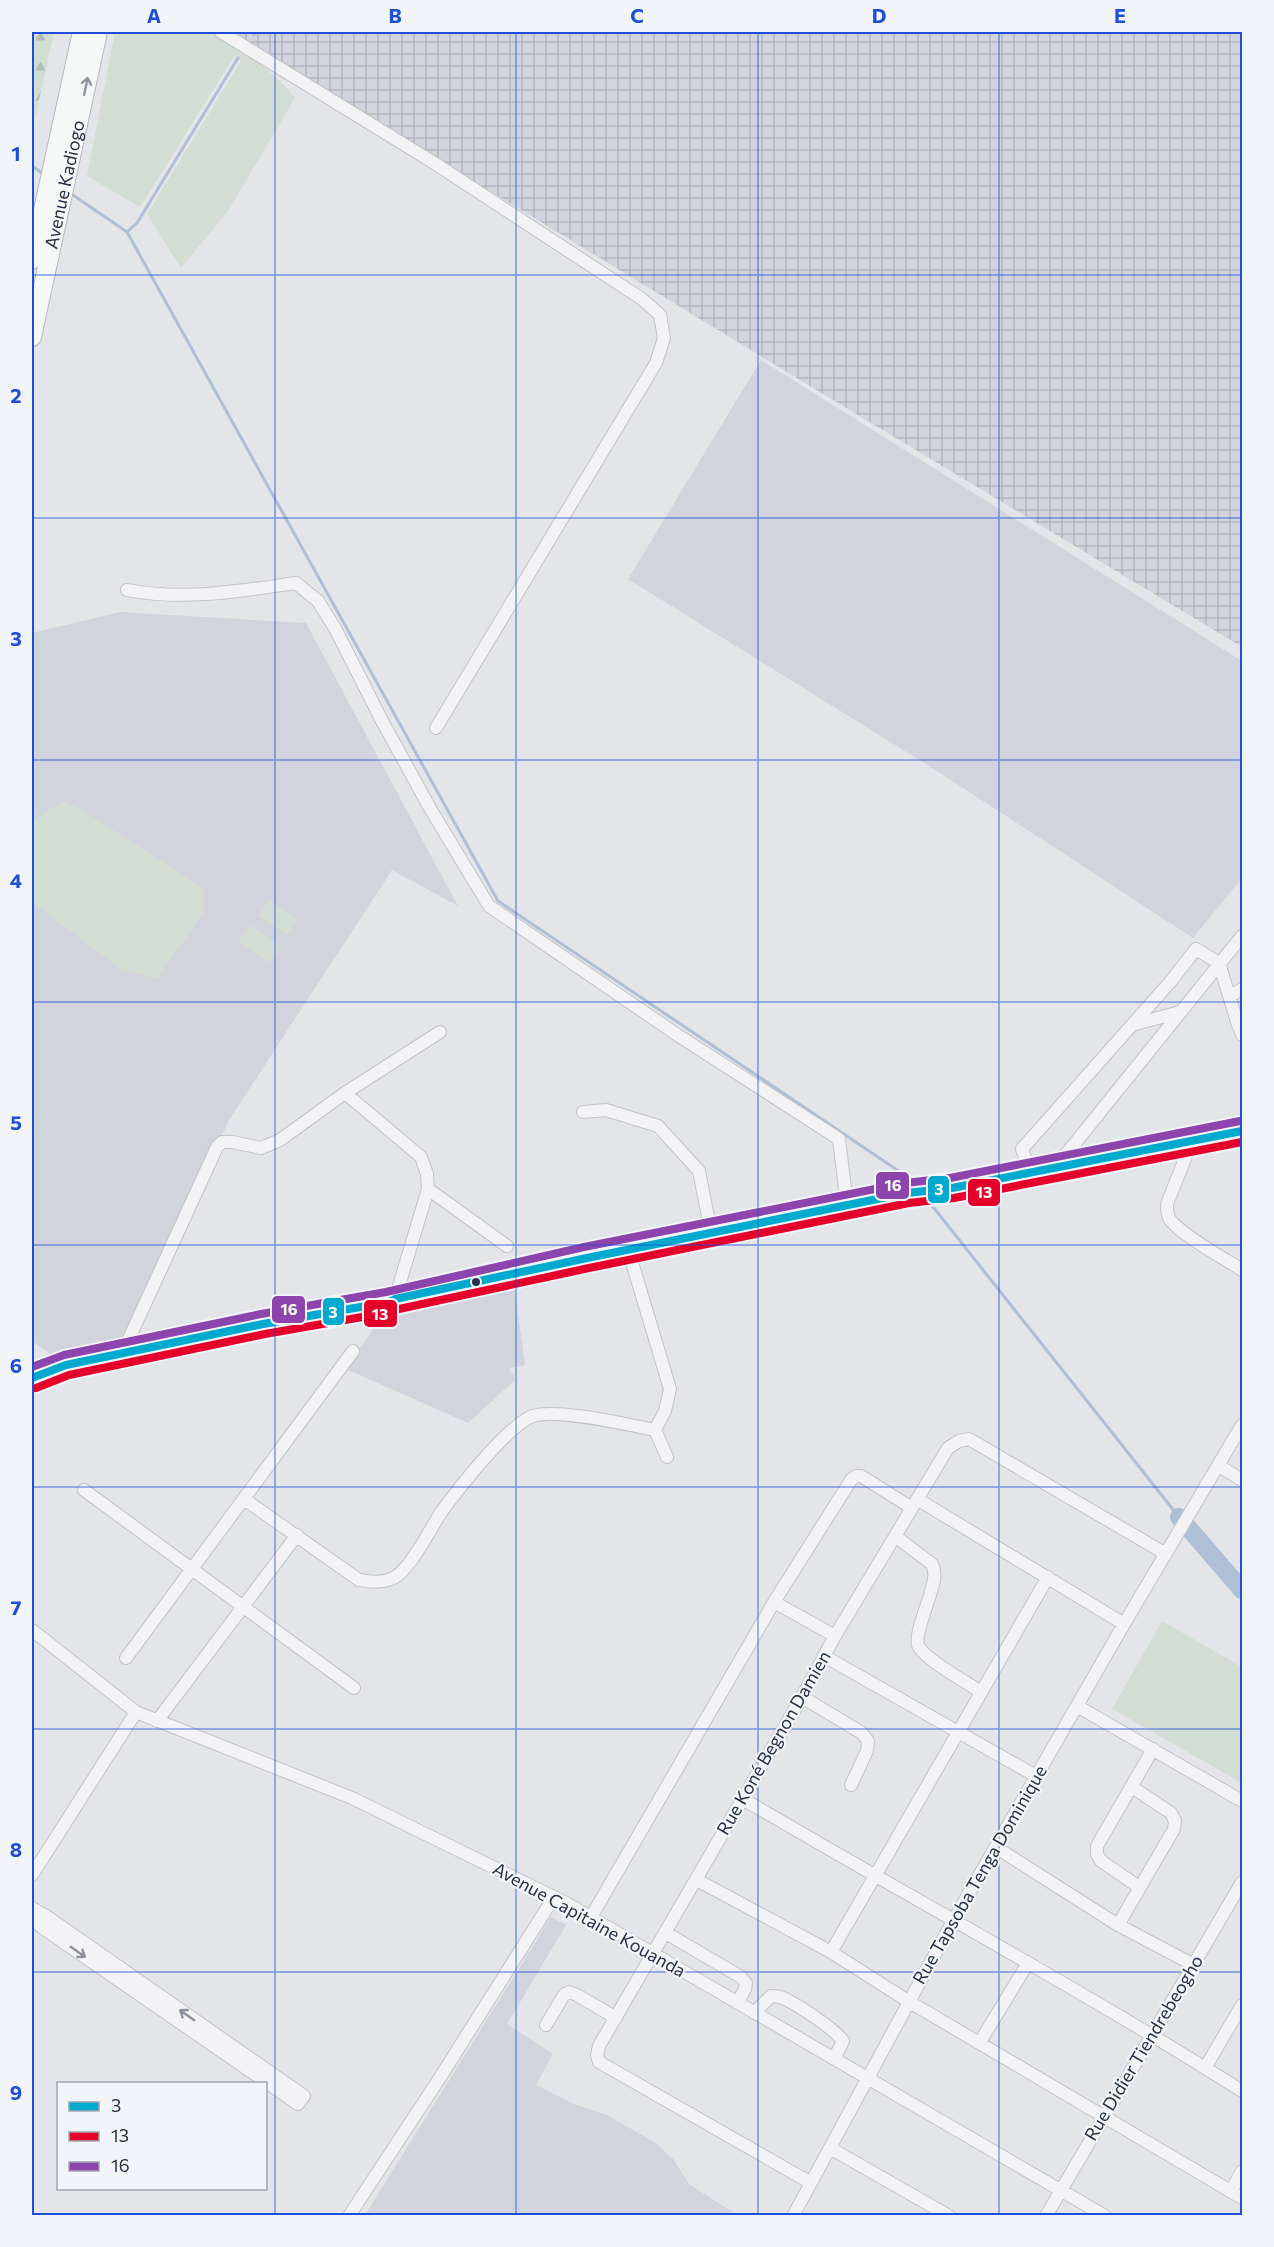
<svg xmlns="http://www.w3.org/2000/svg" width="1274" height="2247" font-family="Commissioner,sans-serif">
	<defs>
		<pattern id="industrial-grid" width="8" height="8" patternUnits="userSpaceOnUse" patternTransform="scale(1.5)"><rect width="8" height="8" fill="#d1d4dc"/><path d="M0 4h8M4 0v8" fill="none" stroke="#b3b6be"/></pattern>
		<pattern id="forest-firs" width="22" height="20" patternUnits="userSpaceOnUse" patternTransform="scale(1.5)"><rect width="22" height="20" fill="#d2ddd4"/><path d="M5 1l3.5 6h-7zM16 11l3.5 6h-7z" fill="#b4beb7"/></pattern>
	</defs>
	<rect width="100%" height="100%" fill="#e3e5e9"/>
	<path fill="#d1d4dc" d="M761,360L1242,661V878L1193,938L937,771L628,579Z
		M120,612L306,623L458,906L392,870L229,1120L123,1343L54,1357L32,1341V633Z
		M514,1284L525,1365L508,1368L516,1379L468,1423L346,1369L378,1322Z
		M551,1917L566,1925L507,2024L553,2054L536,2085L574,2104L607,2115L656,2143L674,2160L689,2184L737,2215H365Z"/>
	<path fill="url(#industrial-grid)" d="M229,32H1242V647L800,380Z"/>
	<path fill="#d2ddd4" d="M115,32C145,32 178,28 208,32C228,34 283,81 295,98L228,211L181,268L147,214L241,61L234,57L140,207L87,176Z
		M64,802L81,809L204,889V913L157,978L123,971L32,902V822L53,807Z
		M269,900L298,919L287,935L258,916Z
		M250,925L281,946L270,963L238,942Z
		M1162,1621L1242,1667V1783L1112,1709Z"/>
	<path fill="url(#forest-firs)" d="M32,32H54L32,132Z"/>
	<g fill="none" stroke-linecap="round" stroke-linejoin="round">
		<path stroke="#afbfd6" stroke-width="3" d="M254,35L255,32
			M32,166L45,175
			M70,193L127,232L498,901L909,1178L918,1188
			M127,232L137,223L238,58
			M926,1198L1179,1517"/>
		<path stroke="#afbfd6" stroke-width="18" d="M1179,1517L1242,1590"/>
		<defs>
			<path id="minor" d="M221,32L431,161L642,299L660,315L664,338L656,363L436,728
				M127,590C184,601 240,591 296,583L318,601L336,630L382,721L431,810L489,906L679,1036L839,1139L847,1205
				M1230,996L1242,989
				M1132,1025L1180,1012
				M345,1093L421,1157L427,1174L428,1189L395,1299
				M583,1112L606,1110L658,1126L699,1171L711,1232
				M1192,1141L1167,1204C1167,1209 1167,1214 1169,1218C1179,1234 1225,1259 1242,1270
				M1055,1168L1242,936
				M1030,1173L1022,1149L1171,981L1196,949L1219,963L1238,1025L1242,1035
				M428,1189L507,1246
				M628,1249L670,1389L665,1411L655,1430
				M122,1354L217,1147L222,1142H232L261,1148L280,1140L345,1093L440,1032
				M1219,1466L1242,1480
				M84,1490L354,1688
				M244,1499L359,1580C370,1582 381,1583 391,1579C409,1573 431,1527 442,1511C459,1488 508,1425 533,1416C556,1408 630,1425 655,1430L667,1457
				M917,1499L1124,1624
				M895,1536L932,1564C937,1575 933,1584 930,1595C927,1606 915,1634 918,1645C922,1658 968,1683 981,1692
				M774,1602L835,1636
				M32,1630L136,1712L352,1798L566,1903L1105,2216
				M824,1656L1036,1776
				M126,1658L353,1351
				M802,1697L862,1733L868,1741L867,1751L851,1785
				M1077,1706L1242,1801
				M157,1721L297,1535
				M743,1799C909,1897 1079,1988 1242,2091
				M997,1848L1118,1925L1194,1965
				M32,1875L136,1712
				M697,1880L831,1952L908,2001L1242,2198
				M1139,1887L1101,1861L1097,1854V1846L1153,1749
				M32,1908L46,1916L304,2096L298,2104L40,1926L32,1917
				M591,1917L774,1602L851,1480L856,1476H861L912,1508
				M1118,1925L1174,1829L1175,1821L1171,1813L1132,1787
				M666,1933L741,1977L746,1983L745,1989L737,2003
				M831,1952L1048,1577
				M754,2013L771,1996C774,1996 777,1996 780,1997C793,2001 836,2030 843,2041L834,2059
				M546,2025L564,1995L569,1992L577,1995L616,2018
				M980,2042L1028,1963
				M1205,2068L1242,2005
				M830,2148L949,2216
				M811,2183L599,2062L597,2055L599,2046L802,1697L835,1636L948,1448L959,1441L969,1439L1166,1554
				M1231,2191L1242,2171
				M349,2216L441,2076L554,1897
				M793,2216L953,1921L1124,1624L1242,1425
				M1046,2216L1242,1882"/>
			<path id="major" d="M32,1370L263,1324L389,1302L395,1299C508,1274 620,1250 733,1228C805,1213 878,1197 952,1188L1242,1131"/>
			<g id="highway">
				<path d="M32,260L82,32"/>
				<path id="s1" d="M32,337L98,32"/>
			</g>
		</defs>
		<use href="#minor" stroke="#c1c3c7" stroke-width="14"/>
		<use href="#major" stroke="#bfc2c7" stroke-width="16"/>
		<use href="#highway" stroke="#b5b8be" stroke-width="20"/>
		<use href="#minor" stroke="#f3f3f5" stroke-width="12"/>
		<use href="#major" stroke="#f6f7f7" stroke-width="15"/>
		<use href="#highway" stroke="#f6f7f7" stroke-width="18"/>
		<defs>
			<path id="bus-1" d="M32,1378L66,1365L263,1324L389,1302L395,1299L587,1258L907,1193L952,1188L1242,1131"/>
			<path id="bus-2" d="M36,1388L69,1375L265,1334L391,1312L399,1309L589,1268L909,1203L954,1198L1242,1142"/>
			<path id="bus-3" d="M32,1367L64,1355L261,1314L386,1292L584,1247L905,1183L950,1178L1240,1121"/>
		</defs>
		<use href="#bus-1" stroke="#f1f4f8" stroke-width="12"/>
		<use href="#bus-2" stroke="#f1f4f8" stroke-width="12"/>
		<use href="#bus-3" stroke="#f1f4f8" stroke-width="12"/>
		<use href="#bus-1" stroke="#00a9ce" stroke-width="8"/>
		<use href="#bus-2" stroke="#e4002b" stroke-width="8"/>
		<use href="#bus-3" stroke="#8e44ad" stroke-width="8"/>
	</g>
	<defs><path id="oneway-shaft" d="M-6 0H5M1.5-3L5.5 0L1.5 3" fill="none" stroke-width="1.6" stroke-linecap="round" stroke-linejoin="round" transform="scale(1.5)"/></defs>
	<use stroke="#8f949e" href="#oneway-shaft" transform="translate(86 86) rotate(-78)"/>
	<g stroke="#8e929c">
		<use href="#oneway-shaft" transform="translate(78 1952) rotate(35)"/>
		<use href="#oneway-shaft" transform="translate(187 2015) rotate(-145)"/>
	</g>
	<path fill="none" stroke="#1d4ed8" stroke-width="1.5" stroke-opacity="0.55" d="M275,32V2216M516,32V2216M758,32V2216M999,32V2216M32,275H1242M32,518H1242M32,760H1242M32,1002H1242M32,1245H1242M32,1487H1242M32,1729H1242M32,1972H1242"/>
	<circle fill="#283044" stroke="#f1f4f8" stroke-width="2" cx="476" cy="1282" r="5"/>
	<g text-anchor="middle" stroke-width="4.5" stroke-linejoin="round" paint-order="stroke">
		<g font-size="18" fill="#283044" stroke="#f1f4f8">
			<text dy="6" stroke="none"><textPath href="#s1" startOffset="156">Avenue Kadiogo</textPath></text>
			<text transform="translate(774 1743) rotate(-60)" y="6">Rue Koné Begnon Damien</text>
			<text transform="translate(980 1875) rotate(-60)" y="6">Rue Tapsoba Tenga Dominique</text>
			<text transform="translate(589 1920) rotate(29)" y="6">Avenue Capitaine Kouanda</text>
			<text transform="translate(1144 2048) rotate(-59)" y="6">Rue Didier Tiendrebeogho</text>
		</g>
	</g>
	<g stroke="#f1f4f8" stroke-width="2">
		<rect x="875" y="1171" width="35" height="29" rx="6" fill="#8e44ad"/>
		<rect x="927" y="1175" width="23" height="29" rx="6" fill="#00a9ce"/>
		<rect x="967" y="1178" width="34" height="29" rx="6" fill="#e4002b"/>
		<rect x="271" y="1295" width="35" height="29" rx="6" fill="#8e44ad"/>
		<rect x="322" y="1297" width="23" height="29" rx="6" fill="#00a9ce"/>
		<rect x="363" y="1299" width="35" height="29" rx="6" fill="#e4002b"/>
	</g>
	<g font-size="16" text-anchor="middle" font-weight="bold" fill="#fff">
		<text x="893" y="1191">16</text>
		<text x="939" y="1195">3</text>
		<text x="984" y="1198">13</text>
		<text x="289" y="1315">16</text>
		<text x="333" y="1318">3</text>
		<text x="380" y="1320">13</text>
	</g>
	<rect width="1274" height="2247" fill="none" stroke="#f1f4f8" stroke-width="66"/>
	<rect x="57" y="2082" width="210" height="108" fill="#f1f4f8" stroke="#a1a6b0" stroke-width="1.5"/>
	<rect x="69" y="2102" width="30" height="9" fill="#00a9ce" stroke="#a1a6b0" stroke-width="1.5"/>
	<text x="111" y="2112" font-size="18" fill="#283044">3</text>
	<rect x="69" y="2132" width="30" height="9" fill="#e4002b" stroke="#a1a6b0" stroke-width="1.5"/>
	<text x="111" y="2142" font-size="18" fill="#283044">13</text>
	<rect x="69" y="2162" width="30" height="9" fill="#8e44ad" stroke="#a1a6b0" stroke-width="1.5"/>
	<text x="111" y="2172" font-size="18" fill="#283044">16</text>
	<rect x="33" y="33" width="1208" height="2181" fill="none" stroke="#1d4ed8" stroke-width="2"/>
	<g font-size="20" text-anchor="middle" font-weight="bold" fill="#1d4ed8">
		<text x="154" y="23">A</text>
		<text x="395" y="23">B</text>
		<text x="637" y="23">C</text>
		<text x="879" y="23">D</text>
		<text x="1120" y="23">E</text>
		<text x="16" y="161">1</text>
		<text x="16" y="403">2</text>
		<text x="16" y="646">3</text>
		<text x="16" y="888">4</text>
		<text x="16" y="1130">5</text>
		<text x="16" y="1373">6</text>
		<text x="16" y="1615">7</text>
		<text x="16" y="1857">8</text>
		<text x="16" y="2100">9</text>
	</g>
</svg>
